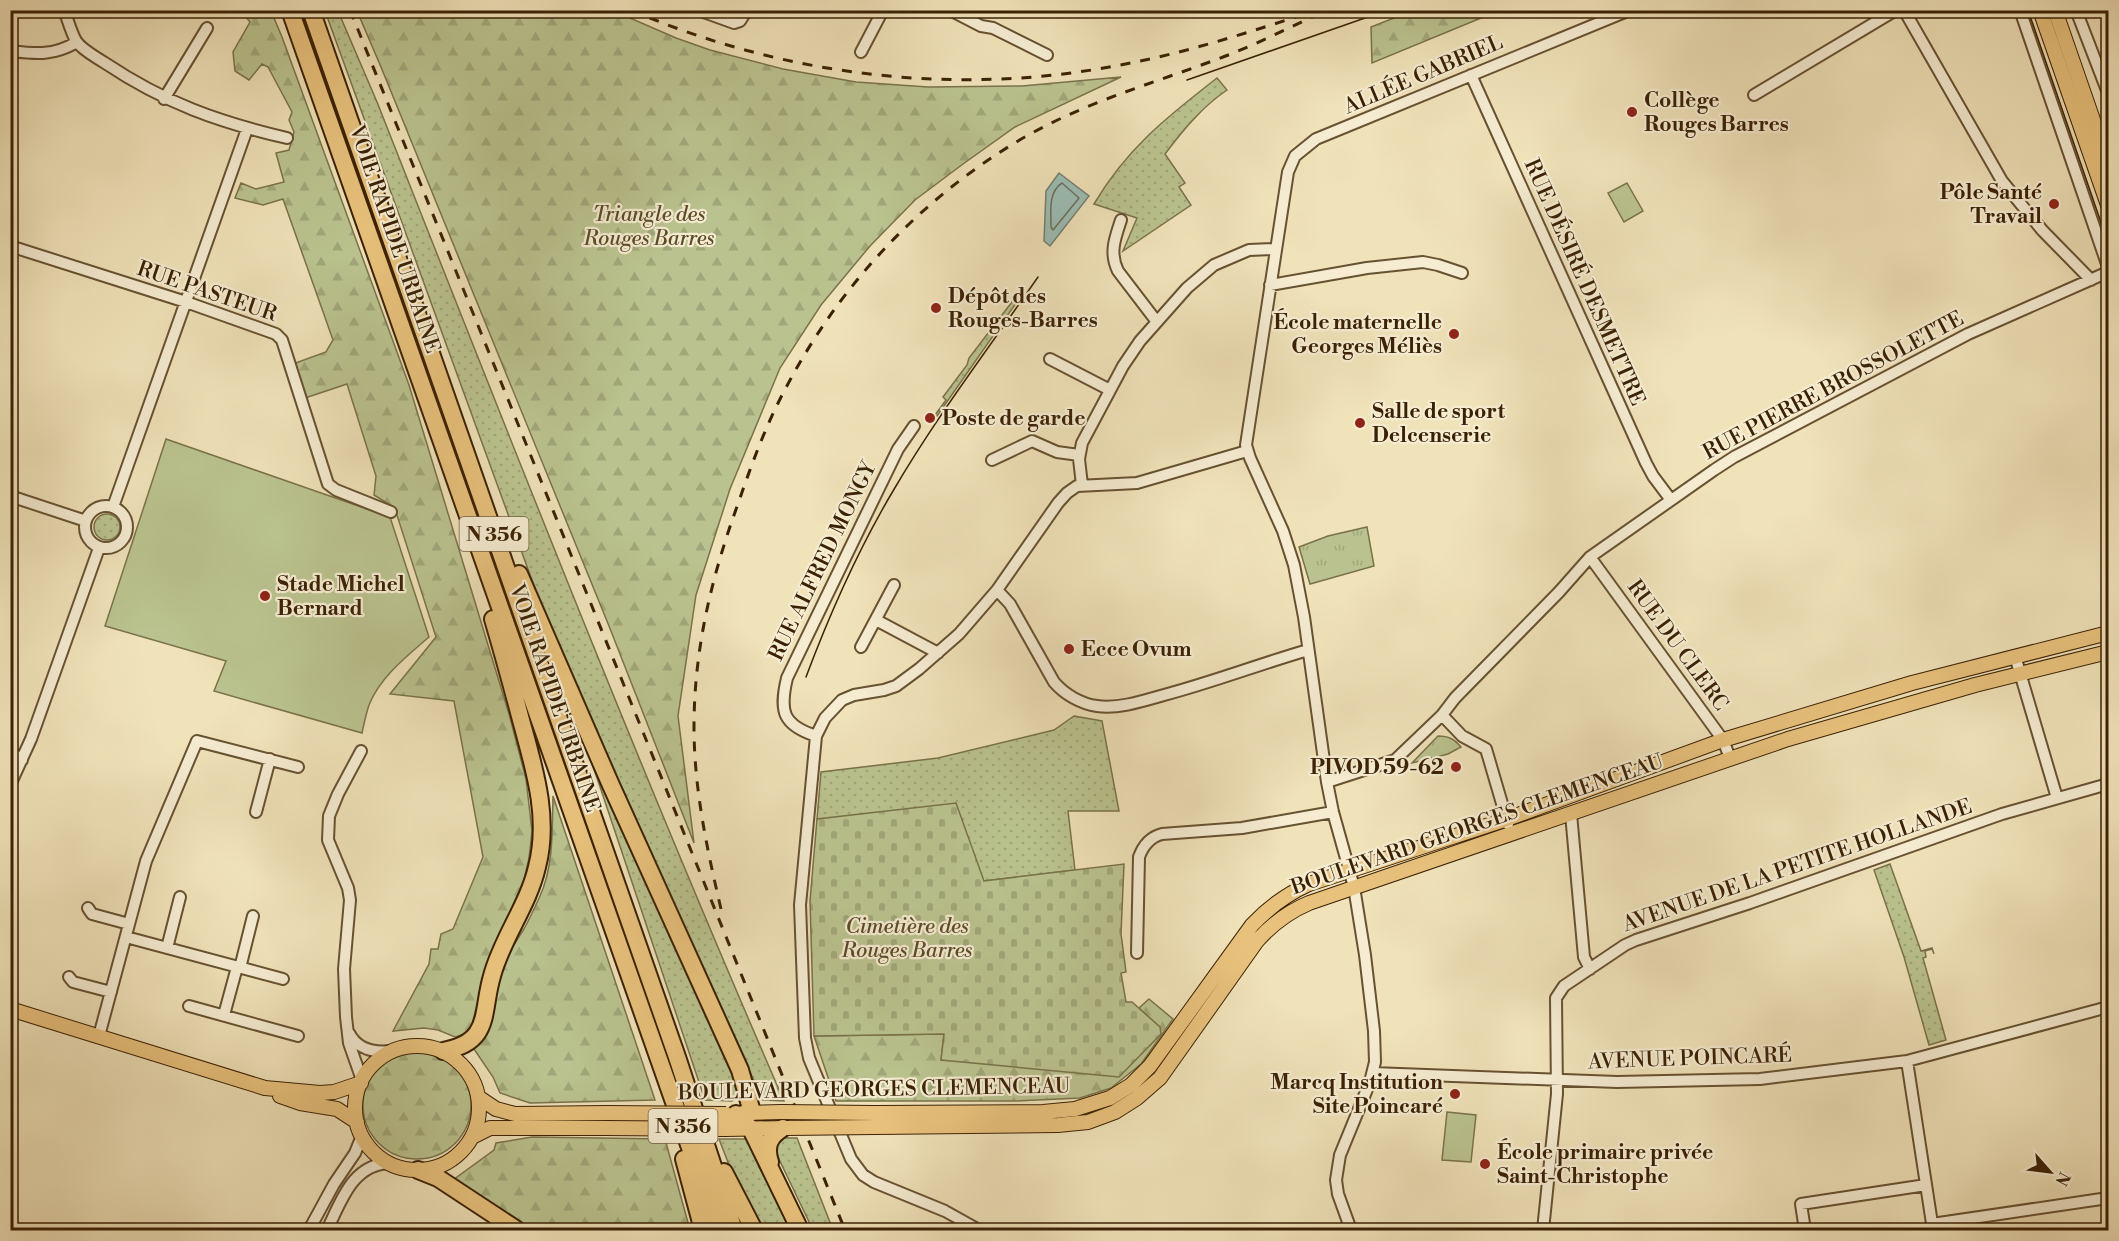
<svg xmlns="http://www.w3.org/2000/svg" width="2119" height="1241" font-family="'Libre Bodoni',serif">
	<defs>
		<pattern id="grass-dots" width="8" height="8" patternUnits="userSpaceOnUse" patternTransform="scale(1.5)"><rect width="8" height="8" fill="#bac38f"/><path d="M2 2h.1M6 6h.1" fill="none" stroke="#a1a77a" stroke-width="1.8" stroke-linecap="round"/></pattern>
		<pattern id="forest-firs" width="22" height="20" patternUnits="userSpaceOnUse" patternTransform="scale(1.5)"><rect width="22" height="20" fill="#bac38f"/><path d="M5 1l3.5 6h-7zM16 11l3.5 6h-7z" fill="#a1a77a"/></pattern>
		<pattern id="cemetery-stones" width="16" height="16" patternUnits="userSpaceOnUse" patternTransform="scale(1.5)"><rect width="16" height="16" fill="#bac38f"/><path d="M2 7V4a2 2 0 0 1 4 0v3zM10 15v-3a2 2 0 0 1 4 0v3z" fill="#a1a77a"/></pattern>
		<pattern id="park-tufts" width="24" height="20" patternUnits="userSpaceOnUse" patternTransform="scale(1.5)"><rect width="24" height="20" fill="#bac38f"/><path d="M3 7l-1-3M5 7V3M7 7l1-3M15 17l-1-3M17 17v-4M19 17l1-3" fill="none" stroke="#a1a77a"/></pattern>
	</defs>
	<rect width="100%" height="100%" fill="#f0e2b9"/>
	<filter id="stains"><feTurbulence type="fractalNoise" baseFrequency=".00333" numOctaves="4"/><feColorMatrix values="0 0 0 0 .2 0 0 0 0 .09 0 0 0 0 .02 0 0 0 .5 -.17"/></filter>
	<radialGradient id="worn" r=".72"><stop offset=".6" stop-color="#630" stop-opacity="0"/><stop offset="1" stop-color="#630" stop-opacity=".3"/></radialGradient>
	<path fill="url(#grass-dots)" stroke="#7a724a" stroke-width="1.5" d="M325,11H338L377,102C509,436 640,771 784,1101L763,1100L591,728L545,616Z
		M1217,78L1227,90C1202,107 1183,130 1165,154L1185,183L1179,187L1191,205L1123,251L1137,218L1094,204C1127,148 1167,117 1217,78Z
		M1021,290V296L937,416L935,415L946,400L943,397L967,365L969,358Z
		M94 527a13 13 0 1 1 26 0a13 13 0 1 1-26 0Z
		M1074,716L1102,721L1119,811H1068L1075,870L984,881L817,819L821,772L938,758L1054,730Z
		M586,745L734,1074L738,1095L732,1101L705,1100Z
		M1890,864L1921,951L1932,948L1934,954L1932,949L1925,951L1926,957L1923,958L1946,1040L1929,1045L1904,957L1874,870Z
		M785,1138H797L833,1230H813L777,1155L776,1145Z
		M719,1139H749L790,1230H761L736,1183Z"/>
	<path fill="url(#forest-firs)" stroke="#7a724a" stroke-width="1.5" d="M241,11H271L282,37L409,385L509,714L526,779L532,831L529,858L524,880L496,943L481,1013L469,1033L455,1037L438,1030L424,1028L393,1031L429,964L431,949H438L441,934L453,929L483,857L454,701L390,694L436,637L396,512L392,506L374,495L376,476L347,384L305,398L293,364L326,352L333,340L283,199L263,205L235,198L241,183L256,189L284,182L276,153L289,150L294,132L289,120L292,112L268,67L262,64L249,80L235,71L233,52L250,22Z
		M357,11H614L676,38L710,50L783,69L856,82L928,87L1022,86L1121,77L1015,127L963,164L915,200L870,246L821,305L780,368L730,489L696,595L678,716L694,843L609,626L381,67Z
		M1412,11V10L1498,11L1372,63L1371,27Z
		M553,796L655,1100L530,1103L500,1093L493,1077L474,1049C501,1021 489,1014 497,982C501,962 514,945 524,929C530,918 535,907 540,896C554,865 552,829 553,796Z
		M1149,999L1173,1019L1141,1064L1111,1088L1080,1098L1014,1101H836L814,1036L944,1034L941,1060L1159,1027L1139,1008Z
		M363 1105a54 54 0 1 1 108 0a54 54 0 1 1-108 0Z
		M532,1137L665,1139L690,1230H530L453,1180L494,1150L496,1143Z"/>
	<path fill="url(#cemetery-stones)" stroke="#7a724a" stroke-width="1.5" d="M956,803L984,881L1124,864L1121,934L1126,972L1121,973L1126,1002H1132L1160,1027L1161,1034L1119,1077L941,1060L944,1034L814,1036L810,901L817,819Z"/>
	<path fill="url(#park-tufts)" stroke="#7a724a" stroke-width="1.5" d="M1367,527L1374,566L1310,584L1299,547L1328,536Z
		M1438,736C1449,736 1454,739 1461,747L1448,754L1412,763Z"/>
	<path fill="#bac38f" stroke="#7a724a" stroke-width="1.5" d="M1627,183L1643,211L1624,222L1608,193Z
		M166,439L390,517L429,637C407,656 380,677 369,705C366,714 364,724 362,733L214,691L226,661L105,626Z
		M1447,1112L1476,1115L1471,1162L1442,1160Z"/>
	<path fill="#9bbdb5" stroke="#757f6e" stroke-width="1.5" d="M1059,173L1089,196L1050,246L1044,241L1046,191Z"/>
	<g fill="none" stroke-linecap="round" stroke-linejoin="round">
		<path stroke="#6b6f5c" stroke-width="1.5" d="M1062,183L1079,198L1053,230L1051,227C1051,211 1048,192 1062,183Z"/>
		<defs>
			<path id="minor" d="M64,10C68,20 71,32 76,41C82,50 96,57 105,63C165,103 218,122 287,138
				M698,10L734,23L740,21L747,10
				M950,10L981,26L993,28L1047,55
				M1904,10L2002,181L2042,230L2091,280
				M2020,10L2108,267
				M2076,10L2108,93
				M1222,11V10
				M10,51C37,54 53,56 77,42
				M861,52L883,10
				M1471,75L1646,463L1653,476L1671,500
				M1754,95L1896,10
				M164,99L207,28
				M1121,220C1115,238 1109,253 1118,271L1157,322
				M10,246L186,302L276,334L282,340L328,484L336,490L391,512
				M1270,285L1367,268L1423,262L1438,265L1462,273
				M1050,359L1110,390
				M992,460L1032,441L1057,452L1079,455
				M1082,485L1079,459L1082,443L1123,366L1140,341L1187,288L1214,265L1249,250L1275,249
				M10,496L86,521
				M85 527a21 21 0 1 1 42 0a21 21 0 1 1-42 0Z
				M113,507L247,129
				M1590,557L1723,740L1730,758
				M997,590L1010,604L1054,682C1064,694 1081,704 1097,706C1119,709 1143,701 1164,695C1213,682 1260,664 1308,650
				M876,620L938,653
				M861,647L894,585
				M2015,656L2057,798
				M1442,715L1462,736L1486,749L1508,824
				M816,736C783,725 779,712 787,678L898,449L914,426
				M10,751L22,760
				M361,751L338,794L329,816L328,840L348,888L350,900L344,969L346,1017L349,1043L362,1080
				M1327,782L1395,760L1442,715L1455,698L1559,592L1590,557L1714,470L1734,457L1968,334L2108,272
				M10,785L31,739L99,548
				M256,812L270,759
				M1571,814L1584,957L1590,969
				M88,908L92,914L129,924
				M126,937L283,979
				M167,948L180,897
				M1137,953L1139,857C1143,846 1150,837 1162,834L1242,828L1333,812
				M240,968L253,916
				M69,977L73,982L111,992
				M189,1006L298,1036
				M224,1015L237,967
				M349,1033C357,1049 374,1053 391,1051
				M99,1036L146,861L197,741L298,767
				M1907,1061L1933,1230
				M1373,1073L1617,1082L1760,1079L1907,1061L2108,1007
				M1932,1224L2108,1198
				M309,1230L334,1184L355,1153L362,1136
				M327,1230C341,1202 352,1164 390,1163
				M979,1230L945,1211L874,1182L863,1175L851,1159L809,1058L805,1038L800,905L816,736L825,718L842,700L854,695L884,690L896,686L919,669L959,634L997,590L1058,503L1067,493L1077,486L1137,483L1247,451
				M1351,1230L1338,1194L1336,1180L1340,1155L1370,1082L1375,1062L1374,1031L1365,955L1354,887L1333,812L1327,782L1304,617L1294,565L1283,531L1250,458L1246,445L1288,172L1295,156L1316,139L1630,10
				M1543,1230L1557,1094L1556,998L1564,986L1625,945L1636,940L1750,903L2002,814L2108,784
				M1805,1230L1801,1204L1926,1185"/>
			<path id="major" d="M2040,10L2108,205
				M2055,10L2108,163
				M10,1009L265,1088L320,1093L334,1092L361,1083
				M355 1108a62 62 0 1 1 124 0a62 62 0 1 1-124 0Z
				M280,1096L300,1103L337,1109L357,1122
				M478,1097L496,1109L515,1114L607,1113
				M743,1113L781,1112
				M875,1113L1043,1112L1075,1109L1110,1098L1131,1085L1150,1066L1252,925C1269,907 1287,894 1309,884L1507,819L1723,740L1912,683L2108,633
				M875,1127L1058,1125L1088,1122L1115,1112L1137,1098L1160,1078L1257,941C1272,924 1288,912 1309,903L1788,739L1975,685L2108,652
				M725,1129L786,1128
				M472,1137L490,1128H605"/>
			<path id="highway" d="M290,10L719,1230
				M311,10L677,1057L734,1230
				M519,574L610,783L740,1070L752,1112
				M443,1051C492,1042 481,1013 492,976C502,938 528,906 537,867C550,817 534,768 521,720C512,686 503,653 493,619
				M736,1114L751,1129L800,1230
				M684,1159L703,1230
				M770,1162C765,1147 769,1136 783,1128
				M418,1170L438,1178L517,1230
				M724,1172L754,1230"/>
		</defs>
		<use href="#minor" stroke="#685131" stroke-width="14"/>
		<use href="#major" stroke="#3b2104" stroke-width="16"/>
		<use href="#highway" stroke="#3b2104" stroke-width="20"/>
		<use href="#minor" stroke="#f5ecd2" stroke-width="10"/>
		<use href="#major" stroke="#e8c17c" stroke-width="14"/>
		<use href="#highway" stroke="#e8c17c" stroke-width="16"/>
		<path stroke="#3b2104" stroke-width="1.5" d="M2028,10L2108,243
			M1187,80L1388,10
			M806,677C830,613 858,550 893,491C936,417 989,348 1038,277"/>
		<path stroke="#3b2104" stroke-width="3" stroke-dasharray="10 10" stroke-linecap="butt" d="M350,10L845,1230
			M631,10C783,76 957,97 1120,65C1181,54 1240,35 1299,16
			M721,909C707,849 694,789 694,727C694,648 712,575 739,501C753,460 768,420 789,382C842,283 921,199 1018,141C1080,104 1148,85 1215,60C1254,46 1290,27 1327,10"/>
		<defs>
			<path id="major-bridge" d="M781,1112L875,1113
				M607,1113L726,1114
				M605,1128L725,1129
				M786,1128L875,1127"/>
			<path id="highway-bridge" d="M701,1128L725,1120"/>
		</defs>
		<use href="#major-bridge" stroke="#3b2104" stroke-width="16" stroke-linecap="butt"/>
		<use href="#highway-bridge" stroke="#3b2104" stroke-width="20" stroke-linecap="butt"/>
		<use href="#major-bridge" stroke="#e8c17c" stroke-width="14"/>
		<use href="#highway-bridge" stroke="#e8c17c" stroke-width="16"/>
	</g>
	<g fill="#8f2418" stroke="#f5ecd2" stroke-width="2">
		<circle cx="1632" cy="112" r="6"/>
		<circle cx="2054" cy="204" r="6"/>
		<circle cx="936" cy="308" r="6"/>
		<circle cx="1454" cy="334" r="6"/>
		<circle cx="930" cy="418" r="6"/>
		<circle cx="1360" cy="423" r="6"/>
		<circle cx="265" cy="596" r="6"/>
		<circle cx="1069" cy="649" r="6"/>
		<circle cx="1456" cy="767" r="6"/>
		<circle cx="1455" cy="1094" r="6"/>
		<circle cx="1485" cy="1164" r="6"/>
	</g>
	<g text-anchor="middle" stroke-width="4.5" stroke-linejoin="round" paint-order="stroke">
		<g fill="#f5ecd2" stroke="#735e42" stroke-width="1.5">
			<rect x="459.5" y="517" width="69" height="34" rx="4.5"/>
			<rect x="648.5" y="1109" width="69" height="34" rx="4.5"/>
		</g>
		<g font-size="20" font-weight="bold" fill="#3b2104">
			<text x="494" y="541">N 356</text>
			<text x="683" y="1133">N 356</text>
		</g>
		<g font-size="21" fill="#3b2104" stroke="#f5ecd2">
			<text transform="translate(1423 74) rotate(-23)" y="7">ALLÉE GABRIEL</text>
			<text transform="translate(395 239) rotate(71)" y="7">VOIE RAPIDE URBAINE</text>
			<text transform="translate(1585 282) rotate(66)" y="7">RUE DÉSIRÉ DESMETTRE</text>
			<text transform="translate(207 291) rotate(19)" y="7">RUE PASTEUR</text>
			<text transform="translate(1833 385) rotate(-28)" y="7">RUE PIERRE BROSSOLETTE</text>
			<text transform="translate(822 561) rotate(-64)" y="7">RUE ALFRED MONGY</text>
			<text transform="translate(1678 645) rotate(54)" y="7">RUE DU CLERC</text>
			<text transform="translate(555 698) rotate(71)" y="7">VOIE RAPIDE URBAINE</text>
			<text transform="translate(1477 824) rotate(-19)" y="7">BOULEVARD GEORGES CLEMENCEAU</text>
			<text transform="translate(1797 865) rotate(-19)" y="7">AVENUE DE LA PETITE HOLLANDE</text>
			<text transform="translate(1690 1058) rotate(-2)" y="7">AVENUE POINCARÉ</text>
			<text transform="translate(874 1089) rotate(-1)" y="7">BOULEVARD GEORGES CLEMENCEAU</text>
		</g>
		<g font-size="21" font-weight="bold" fill="#3b2104" stroke="#f5ecd2" text-anchor="start">
			<text x="1644" y="107">Collège<tspan x="1644" dy="24">Rouges Barres</tspan></text>
			<text x="2042" y="199" text-anchor="end">Pôle Santé<tspan x="2042" dy="24">Travail</tspan></text>
			<text x="948" y="303">Dépôt des<tspan x="948" dy="24">Rouges-Barres</tspan></text>
			<text x="1442" y="329" text-anchor="end">École maternelle<tspan x="1442" dy="24">Georges Méliès</tspan></text>
			<text x="1372" y="418">Salle de sport<tspan x="1372" dy="24">Delcenserie</tspan></text>
			<text x="942" y="425">Poste de garde</text>
			<text x="277" y="591">Stade Michel<tspan x="277" dy="24">Bernard</tspan></text>
			<text x="1081" y="656">Ecce Ovum</text>
			<text x="1444" y="774" text-anchor="end">PIVOD 59-62</text>
			<text x="1443" y="1089" text-anchor="end">Marcq Institution<tspan x="1443" dy="24">Site Poincaré</tspan></text>
			<text x="1497" y="1159">École primaire privée<tspan x="1497" dy="24">Saint-Christophe</tspan></text>
		</g>
		<g font-size="21" font-style="italic" fill="#5b4a27" stroke="#f5ecd2">
			<text x="649" y="221">Triangle des<tspan x="649" dy="24">Rouges Barres</tspan></text>
			<text x="907" y="933">Cimetière des<tspan x="907" dy="24">Rouges Barres</tspan></text>
		</g>
	</g>
	<rect width="2119" height="1241" fill="none" stroke="#f0e2b9" stroke-width="36"/>
	<rect x="12" y="12" width="2095" height="1217" fill="none" stroke="#3b2104" stroke-width="3"/>
	<rect x="18" y="18" width="2083" height="1205" fill="none" stroke="#3b2104" stroke-width="1.5"/>
	<g transform="translate(2050 1172) rotate(118)" stroke="#f5ecd2" stroke-width="4.5" paint-order="stroke">
	<path d="M0-4.5L10 22L0 15L-10 22Z" fill="#3b2104"/>
	<text y="-9" font-size="16" font-weight="bold" text-anchor="middle" fill="#3b2104">N</text>
	</g>
	<rect width="100%" height="100%" filter="url(#stains)"/>
	<rect width="100%" height="100%" fill="url(#worn)"/>
</svg>
